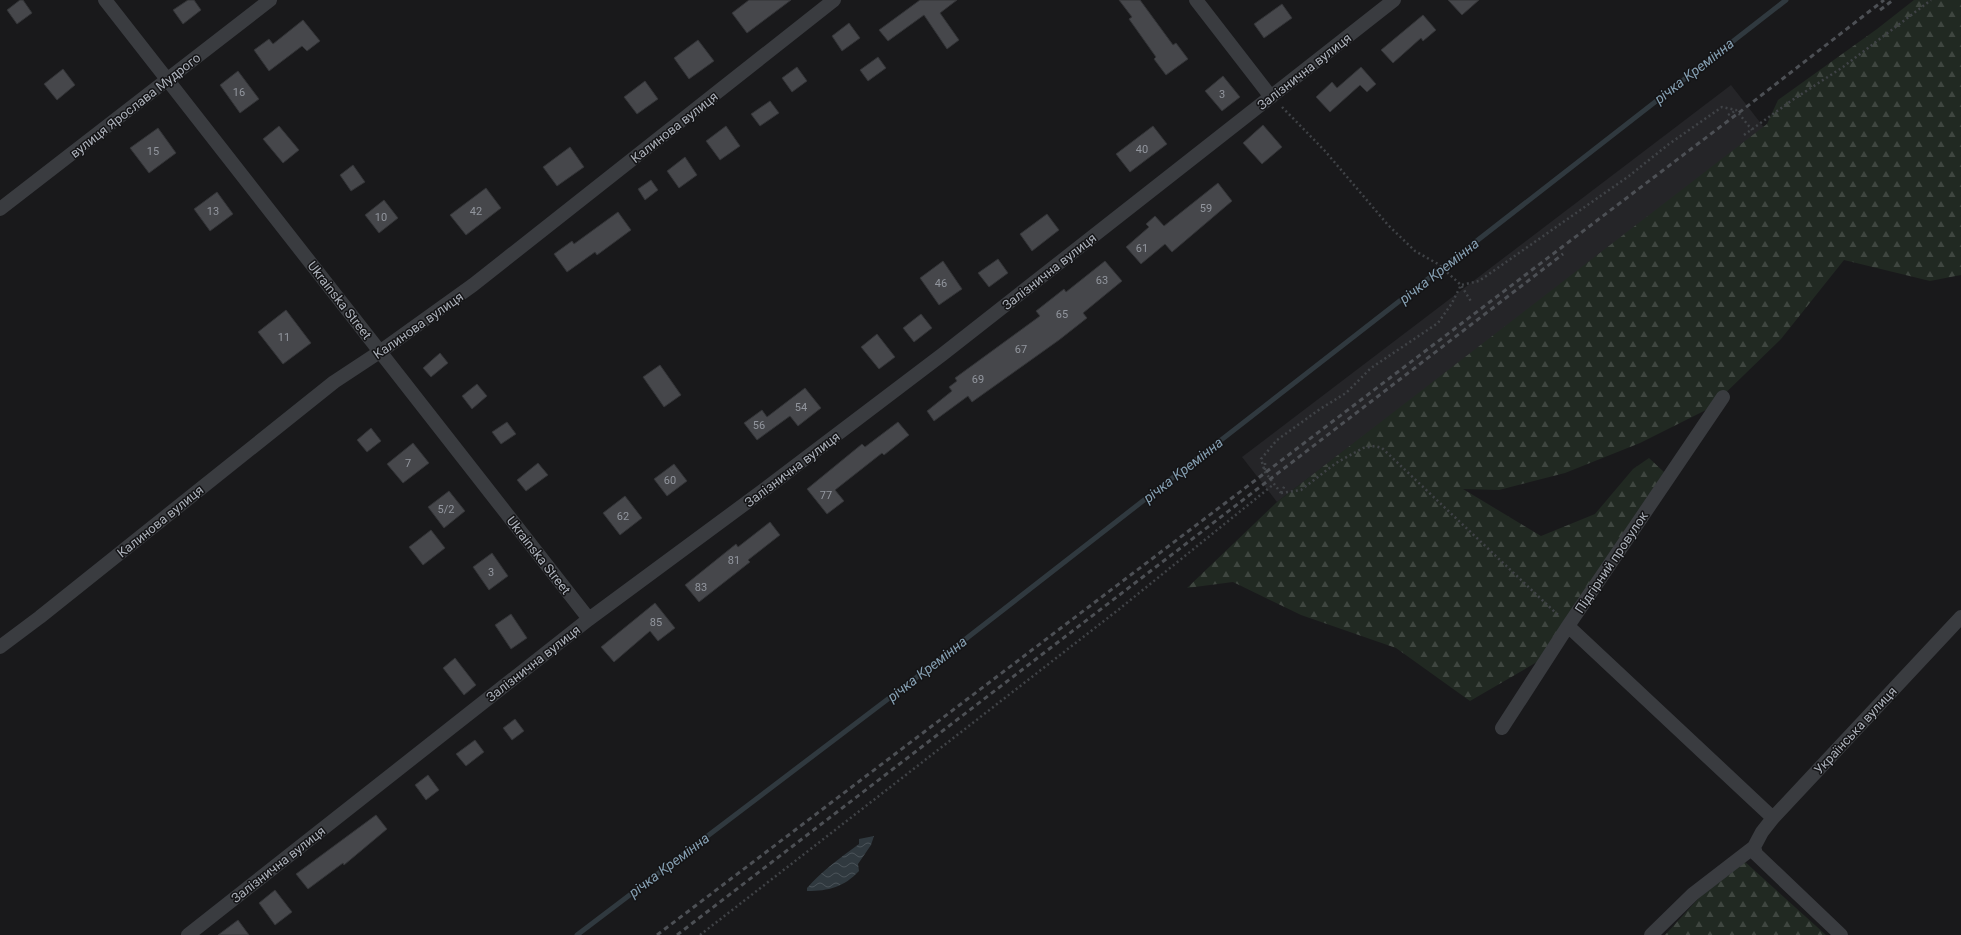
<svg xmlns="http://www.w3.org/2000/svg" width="1961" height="935" font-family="Roboto,sans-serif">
	<defs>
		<pattern id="forest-firs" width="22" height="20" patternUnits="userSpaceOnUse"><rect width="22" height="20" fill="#212922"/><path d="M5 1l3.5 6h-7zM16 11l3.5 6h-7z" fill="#3f4640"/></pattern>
		<pattern id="water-waves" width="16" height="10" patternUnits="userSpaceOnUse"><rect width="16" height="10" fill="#30393f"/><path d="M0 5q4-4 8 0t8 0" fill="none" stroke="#4b5359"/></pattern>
	</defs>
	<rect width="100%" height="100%" fill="#19191b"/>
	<path fill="#252528" d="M1731,85L1766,130L1277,502L1242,457Z"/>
	<path fill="url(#forest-firs)" d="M1914,0H1961V275L1930,281L1844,260L1781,339L1710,408L1640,443L1565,473L1499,490L1463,489L1541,536L1595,514L1633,469L1649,458L1664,472L1549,655L1470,701L1396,648L1301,615L1233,582L1187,588L1277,502L1767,124L1778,100L1877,29Z
		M1744,861L1826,935H1665L1732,862Z"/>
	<path fill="url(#water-waves)" d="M874,836L871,845L858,864L859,871C844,887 829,891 807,891V888C822,871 841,857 859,844V839Z"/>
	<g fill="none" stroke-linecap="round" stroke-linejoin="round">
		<path stroke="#30393f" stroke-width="5" d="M577,935L913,680L1786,0"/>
	</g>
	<path fill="#46474b" stroke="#333437" d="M20,0H23L32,13L17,24L7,10Z
		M188,0H194L201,10L183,24L173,10Z
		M749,0H791L747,33L732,13Z
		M920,0H957L940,13L959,40L947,49L924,15L888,41L879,30Z
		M1119,0H1140L1173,45L1176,43L1188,59L1166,75L1154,59L1156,57L1129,19L1132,17Z
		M1448,0H1479L1462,15Z
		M1282,4L1292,18L1264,38L1254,24Z
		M1423,15L1436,30L1423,41L1421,38L1393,63L1381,50Z
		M303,20L320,41L307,51L302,46L269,71L254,50L269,39L273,44Z
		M849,23L860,38L842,51L832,36Z
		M698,40L714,61L689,79L674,58Z
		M878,57L886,68L868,81L860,70Z
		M797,67L807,81L792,92L782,78Z
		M1361,67L1376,84L1367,92L1360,85L1330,112L1316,97L1332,82L1337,88Z
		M63,69L75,85L57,100L44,84Z
		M238,71L259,99L240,113L220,85Z
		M1223,76L1240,97L1222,111L1205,91Z
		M645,81L658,99L637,114L624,97Z
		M770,101L779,113L760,126L751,114Z
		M1263,125L1282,147L1262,164L1243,143Z
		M279,126L299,150L283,163L263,139Z
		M726,126L740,146L720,160L706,141Z
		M1153,126L1167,144L1130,172L1116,154Z
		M158,128L176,153L149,173L130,148Z
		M570,147L584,167L557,186L543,167Z
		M685,157L697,175L679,188L667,171Z
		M353,165L365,182L351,191L340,175Z
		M651,180L658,190L645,200L638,189Z
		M1218,183L1232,201L1172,252L1165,244L1141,264L1126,247L1149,227L1146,224L1155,216L1164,226Z
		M486,188L501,208L466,235L450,215Z
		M217,192L233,214L210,231L194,209Z
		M384,200L398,218L379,233L365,215Z
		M618,212L631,230L597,255L595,252L567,272L554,254L572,241L574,244Z
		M1047,214L1059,230L1032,251L1020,234Z
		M998,259L1008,273L989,287L978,273Z
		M943,261L962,289L939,305L920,278Z
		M1105,261L1122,281L1083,313L1087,318L1059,340L972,402L968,396L934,421L927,411L952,391L949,387L957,381L955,378L1040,316L1036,311L1064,289L1066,292Z
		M286,310L311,343L283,364L258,332Z
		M921,314L932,328L914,342L903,328Z
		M877,334L895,357L879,369L861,347Z
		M440,353L448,363L431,377L423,368Z
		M660,365L681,395L664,407L643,377Z
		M477,384L487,396L472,409L462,396Z
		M805,388L821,408L798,426L790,416L757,440L744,423L762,410L767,417Z
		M507,422L516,434L501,444L492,432Z
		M898,422L909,435L884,455L882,453L835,490L844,501L827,514L807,489L862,444L865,447Z
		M371,428L381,441L367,452L357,440Z
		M413,443L429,463L403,483L387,464Z
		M538,463L548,475L526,491L517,480Z
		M674,464L687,481L667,496L654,479Z
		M449,491L465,511L444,528L428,507Z
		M625,496L642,518L620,535L603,513Z
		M770,522L780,535L748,560L750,562L699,602L685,585L736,544L738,547Z
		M431,530L445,548L423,565L409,547Z
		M492,553L508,576L489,590L473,567Z
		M655,603L675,628L658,641L650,631L614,662L601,647Z
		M511,614L527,638L511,649L495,625Z
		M455,658L476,685L464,695L443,668Z
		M515,719L524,731L512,740L503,728Z
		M475,740L484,752L466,766L456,754Z
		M428,775L439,790L426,800L415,785Z
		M376,815L387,829L344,865L343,863L308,889L296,874Z
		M275,890L292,912L275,925L259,903Z
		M238,920L249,935H218Z"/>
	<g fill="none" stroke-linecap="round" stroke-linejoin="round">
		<path stroke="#404347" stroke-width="2.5" stroke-dasharray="2 3" stroke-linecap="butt" d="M1282,107L1325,151L1388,225L1415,251L1438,264L1461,285L1472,303
			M1728,115L1735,111
			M1744,135L1791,101L1843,67L1931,0
			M1265,470V460
			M1281,493L1265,472L1261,459L1277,440L1320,409L1346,393L1371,368L1438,323L1452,303L1461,285L1479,281L1629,176L1669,144L1722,107L1736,110L1752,130
			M1281,493L1301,490L1336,463L1363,448L1375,446L1382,448L1558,615
			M1281,493L1285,485
			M700,935L1118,610L1274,484"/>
		<path stroke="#3a3c40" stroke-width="14" d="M105,0L589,619
			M1196,0L1271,97
			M0,209L270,0
			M1568,626L1773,818
			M0,647L40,617L334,382L381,351L473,285L834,0
			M1502,728L1568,626L1723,397
			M188,935L589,619L769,486L943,354L1394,0
			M1651,935L1693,894L1754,847
			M1841,935L1756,854L1754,847L1762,832L1773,818L1961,617"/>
		<path stroke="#4d5055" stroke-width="3" stroke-dasharray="5 4" stroke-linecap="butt" d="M1880,10L1893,0
			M657,935L1745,108L1884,0
			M677,935L1563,254"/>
	</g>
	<g text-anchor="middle" stroke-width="3" stroke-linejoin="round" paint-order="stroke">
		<g font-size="11" fill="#92969e">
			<text x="239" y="96">16</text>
			<text x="1222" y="98">3</text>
			<text x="1142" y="153">40</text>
			<text x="153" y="155">15</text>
			<text x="1206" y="212">59</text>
			<text x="213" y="215">13</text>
			<text x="476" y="215">42</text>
			<text x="381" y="221">10</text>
			<text x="1142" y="252">61</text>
			<text x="1102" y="284">63</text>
			<text x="941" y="287">46</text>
			<text x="1062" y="318">65</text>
			<text x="284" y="341">11</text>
			<text x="1021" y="353">67</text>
			<text x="978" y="383">69</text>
			<text x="801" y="411">54</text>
			<text x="759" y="429">56</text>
			<text x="408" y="467">7</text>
			<text x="670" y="484">60</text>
			<text x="826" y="499">77</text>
			<text x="446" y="513">5/2</text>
			<text x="623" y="520">62</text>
			<text x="734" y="564">81</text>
			<text x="491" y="576">3</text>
			<text x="701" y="591">83</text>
			<text x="656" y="626">85</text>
		</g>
		<g font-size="13" fill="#acb1ba" stroke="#141416">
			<text transform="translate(1304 71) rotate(-38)" y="5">Залізнична вулиця</text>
			<text transform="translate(135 105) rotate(-38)" y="5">вулиця Ярослава Мудрого</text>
			<text transform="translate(674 127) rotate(-38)" y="5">Калинова вулиця</text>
			<text transform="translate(1049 271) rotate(-38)" y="5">Залізнична вулиця</text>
			<text transform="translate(340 300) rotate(52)" y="5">Ukrainska Street</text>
			<text transform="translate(418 325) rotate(-35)" y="5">Калинова вулиця</text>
			<text transform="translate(792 469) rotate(-37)" y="5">Залізнична вулиця</text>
			<text transform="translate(160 521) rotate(-39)" y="5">Калинова вулиця</text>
			<text transform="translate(539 555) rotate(52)" y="5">Ukrainska Street</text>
			<text transform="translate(1611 562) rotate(-56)" y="5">Підгірний провулок</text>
			<text transform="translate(533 663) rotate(-38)" y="5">Залізнична вулиця</text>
			<text transform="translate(1855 730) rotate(-47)" y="5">Українська вулиця</text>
			<text transform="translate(278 864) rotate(-38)" y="5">Залізнична вулиця</text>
		</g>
		<g font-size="14" font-style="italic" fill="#86a0b3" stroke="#141416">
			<text transform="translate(1694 71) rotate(-38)" y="5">річка Кремінна</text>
			<text transform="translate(1439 271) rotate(-38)" y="5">річка Кремінна</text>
			<text transform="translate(1183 470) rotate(-38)" y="5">річка Кремінна</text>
			<text transform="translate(927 669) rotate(-38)" y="5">річка Кремінна</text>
			<text transform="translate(669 865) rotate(-37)" y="5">річка Кремінна</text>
		</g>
	</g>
</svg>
